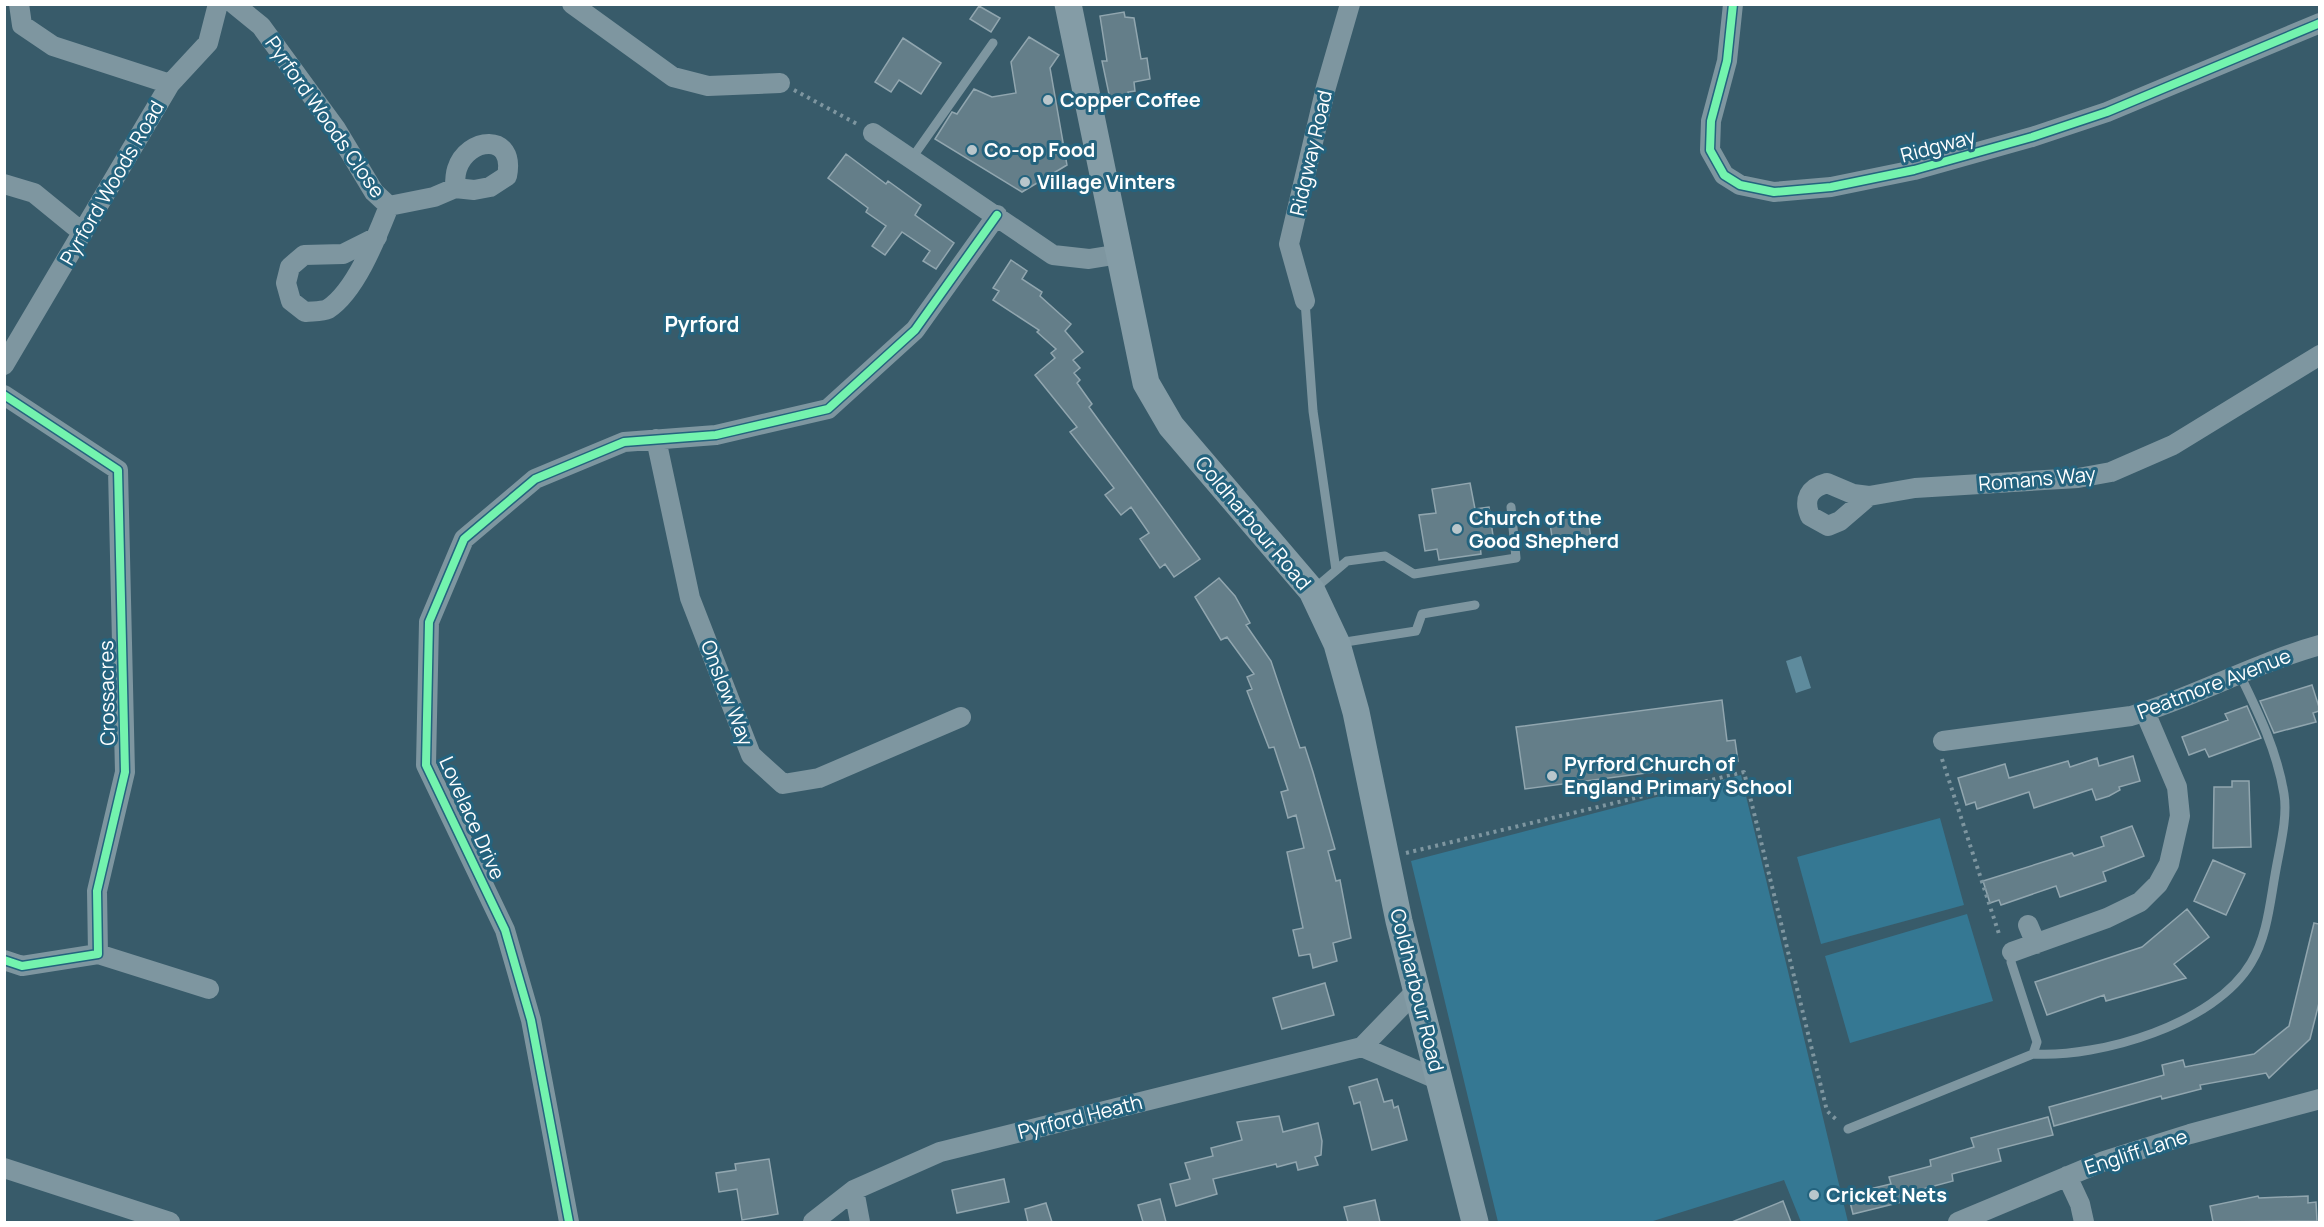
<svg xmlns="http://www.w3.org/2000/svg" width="2324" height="1227" font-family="Manrope,sans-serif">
	<rect width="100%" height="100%" fill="#385b6a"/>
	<path fill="#357893" d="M1741,775L1848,1222H1801L1784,1180L1650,1222H1498L1411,861Z
		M1940,818L1964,905L1821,944L1797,857Z
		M1967,914L1993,1001L1850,1043L1825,956Z"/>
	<path fill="#5e8b9d" d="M1801,656L1811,688L1796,693L1786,661Z"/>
	<path fill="#647e89" stroke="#91a6af" stroke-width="1.5" d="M979,6L1000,18L991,32L970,19Z
		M1124,12L1125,17L1134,18L1141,59L1147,58L1150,79L1134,82L1135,91L1128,92L1129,96L1110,99L1102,61H1107L1100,16Z
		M1029,37L1059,55L1050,68L1067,165L1022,192L935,139L952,112L957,114L974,89L992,97L1016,93L1011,62Z
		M903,38L941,63L921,94L899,80L891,92L875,82Z
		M846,154L886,184L888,181L921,205L915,215L954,243L936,269L923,261L930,251L902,232L885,255L872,246L886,226L866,212L868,208L828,178Z
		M1011,260L1027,271L1022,279L1042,292L1040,296L1071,324L1065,331L1083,352L1073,360L1080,368L1074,373L1080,380L1077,383L1092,404L1089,407L1200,559L1174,577L1165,564L1160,568L1140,539L1149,533L1131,507L1121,515L1105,495L1114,488L1070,432L1077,427L1035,375L1055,358L1051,353L1056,349L1037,332L1039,330L993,300L999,291L993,288Z
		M1470,483L1475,509L1489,507L1494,543L1480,545L1481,554L1439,560L1437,549L1425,551L1419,515L1436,513L1432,489Z
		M1587,512L1591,539L1553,544L1549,517Z
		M1219,578L1235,596L1250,623L1246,625L1271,661L1300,748L1305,747L1313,772L1335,849L1328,851L1336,881L1340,880L1351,938L1333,943L1337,961L1313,968L1310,954L1299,956L1293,930L1303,928L1287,852L1304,848L1296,815L1288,818L1281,792L1288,790L1274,747L1269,748L1247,691L1252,689L1247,677L1254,674L1227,637L1221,640L1195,597Z
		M2312,685L2319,707V711L2313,713L2316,722L2274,733L2260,701Z
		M1722,700L1727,741L1735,740L1738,761L1525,789L1516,727Z
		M2247,706L2261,738L2209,757L2205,749L2189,755L2182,737L2228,720L2225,714Z
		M2133,756L2140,781L2119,787L2120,790L2109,796L2096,800L2092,789L2034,808L2029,792L1977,809L1975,802L1966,805L1958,778L2005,764L2009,778L2068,761L2070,767L2097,758L2099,766Z
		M2232,781H2249L2251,847L2213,848L2214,787H2232Z
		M2132,826L2144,856L2103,872L2106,881L2060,897L2056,886L2001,905L1999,900L1990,903L1983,881L2072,853L2074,856L2104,846L2101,837Z
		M2213,860L2245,874L2226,915L2194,901Z
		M2187,909L2209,937L2174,964L2186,978L2106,1001L2104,995L2047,1015L2035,982L2142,947Z
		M2314,923L2319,924V1003L2310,1039L2269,1078L2266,1073L2200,1085L2201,1089L2162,1099L2161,1096L2054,1126L2049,1107L2164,1075L2162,1065L2183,1060L2185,1067L2254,1054L2289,1026Z
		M1325,983L1334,1015L1282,1029L1273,998Z
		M1377,1079L1384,1102L1392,1100L1394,1108L1398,1106L1407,1140L1372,1150L1360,1102L1354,1104L1349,1087Z
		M1279,1116L1283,1132L1318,1123L1322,1141L1321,1155L1315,1157L1318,1165L1298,1170L1296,1162L1277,1167L1276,1164L1213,1179L1217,1194L1176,1206L1170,1184L1190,1179L1185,1163L1213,1156L1211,1148L1242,1140L1237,1122Z
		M2048,1117L2053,1135L1998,1149L2001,1161L1952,1174L1953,1181L1900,1195L1902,1202L1853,1214L1848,1194L1891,1184L1889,1177L1931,1166L1930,1160L1974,1147L1971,1138Z
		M769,1159L778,1214L742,1220L737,1189L719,1192L716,1173L736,1170L735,1164Z
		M1004,1179L1009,1202L957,1213L952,1190Z
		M2258,1196L2259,1198L2308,1196V1203L2316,1202L2317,1221L2213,1222L2210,1206Z
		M1160,1199L1166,1222H1143L1138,1205Z
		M1375,1200L1380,1222H1348L1344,1207Z
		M1783,1201L1791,1222H1732Z
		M1046,1203L1052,1222H1028L1025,1209Z"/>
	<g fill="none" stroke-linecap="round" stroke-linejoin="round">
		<path stroke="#7e96a0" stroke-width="4" stroke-dasharray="3 4.5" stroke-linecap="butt" d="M794,90L859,125
			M1942,759L2000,937
			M1406,853L1744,772L1827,1111L1838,1121"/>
		<path stroke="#7e96a0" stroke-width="9" d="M912,158L993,43
			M1305,301L1313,411L1336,570
			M1314,589L1347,561L1385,556L1414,574L1516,558L1511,507
			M1339,643L1416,631L1422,614L1475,605
			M2033,1054C2100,1058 2215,1024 2251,963C2267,937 2270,903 2275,875C2279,850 2288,819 2284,794C2277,751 2259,714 2240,675
			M1848,1129L2033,1054L2037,1042L2011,962L2012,952"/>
		<path stroke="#7e96a0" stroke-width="20" d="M19,4L22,25L53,46L170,84
			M234,4L261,26L336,129L374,192L389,206L434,197L455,188L474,190L490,187L507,176C516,132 467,137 457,169C455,175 455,182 455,188
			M572,4L673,77L708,86L780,83
			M1733,4L1727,61L1711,121L1710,150L1724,175L1740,185L1774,192L1831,187L1914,170L2032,137L2107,112L2320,23
			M873,133L1053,255L1089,259L1120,254
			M4,184L34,193L83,233
			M377,237L343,254L304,255L290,267L286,283L291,301L305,312C312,311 322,312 328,309C356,291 377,236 389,206
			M1305,301L1289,244L1326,87L1350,4
			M4,365L170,84L208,43L218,4
			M4,395L118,470L125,772L97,891L98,954L22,966L4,960
			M656,439L690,598L751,755L783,784L819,778L961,717
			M1869,496L1840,521L1828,526L1810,516C1803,499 1809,488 1827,483L1853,494L1869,496L1915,488L2078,478L2111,472L2173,445L2320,355
			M1943,741L2131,716C2195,697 2255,663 2320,645
			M2028,925L2036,944
			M2012,952L2107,918L2140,902L2158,884L2169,864L2180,816L2177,787L2145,712
			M98,954L209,989
			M1362,1047L1439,1080
			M4,1168L170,1222
			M2067,1176L2080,1204L2084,1222
			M854,1190L860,1222
			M569,1222L531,1020L505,930L426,765L429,622L464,539L535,479L624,442L716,435L828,409L915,330L997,215
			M813,1222L854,1190L940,1152L1362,1047L1416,991
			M1958,1222L2104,1161L2190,1134L2320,1099"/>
		<path stroke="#849ca6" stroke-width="27" d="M1068,4L1146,383L1171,426L1312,591L1337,644L1356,712L1399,921L1475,1222"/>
		<defs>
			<path id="cycleway" d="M1733,4L1727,61L1711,121L1710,150L1724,175L1740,185L1774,192L1831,187L1914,170L2032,137L2107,112L2320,23
				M4,395L118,470L125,772L97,891L98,954L22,966L4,960
				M569,1222L531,1020L505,930L426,765L429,622L464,539L535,479L624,442L716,435L828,409L915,330L997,215"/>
		</defs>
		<use href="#cycleway" stroke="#24637e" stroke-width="11"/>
		<use href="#cycleway" stroke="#73f3ae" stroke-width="8"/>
	</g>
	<g fill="#b9c6cb" stroke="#24637e" stroke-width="2">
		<circle cx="1048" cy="100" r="6"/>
		<circle cx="972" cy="150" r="6"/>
		<circle cx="1025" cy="182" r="6"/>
		<circle cx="1457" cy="529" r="6"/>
		<circle cx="1552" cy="776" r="6"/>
		<circle cx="1814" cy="1195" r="6"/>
	</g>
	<g text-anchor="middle" stroke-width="6" stroke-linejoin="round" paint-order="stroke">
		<g font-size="20" font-weight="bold" fill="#fff" stroke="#24637e" text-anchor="start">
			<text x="1060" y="107">Copper Coffee</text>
			<text x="984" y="157">Co-op Food</text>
			<text x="1037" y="189">Village Vinters</text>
			<text x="1469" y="525">Church of the<tspan x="1469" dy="23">Good Shepherd</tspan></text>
			<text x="1564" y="771">Pyrford Church of<tspan x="1564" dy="23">England Primary School</tspan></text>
			<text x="1826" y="1202">Cricket Nets</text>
		</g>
		<g font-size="20" fill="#fff" stroke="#24637e">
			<text transform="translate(325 117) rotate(55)" y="7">Pyrford Woods Close</text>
			<text transform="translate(1938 146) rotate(-15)" y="7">Ridgway</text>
			<text transform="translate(1311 153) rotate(-77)" y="7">Ridgway Road</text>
			<text transform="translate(112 183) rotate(-60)" y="7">Pyrford Woods Road</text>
			<text transform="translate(2037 479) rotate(-5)" y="7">Romans Way</text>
			<text transform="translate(1253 523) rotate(50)" y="7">Coldharbour Road</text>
			<text transform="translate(2214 684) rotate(-21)" y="7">Peatmore Avenue</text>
			<text transform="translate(107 693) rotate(-91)" y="7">Crossacres</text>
			<text transform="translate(727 693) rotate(69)" y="7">Onslow Way</text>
			<text transform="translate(472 818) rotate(66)" y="7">Lovelace Drive</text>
			<text transform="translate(1417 990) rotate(76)" y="7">Coldharbour Road</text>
			<text transform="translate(1080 1117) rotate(-14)" y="7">Pyrford Heath</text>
			<text transform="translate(2136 1152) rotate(-18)" y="7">Engliff Lane</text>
		</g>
		<g font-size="21" font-weight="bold" fill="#fff" stroke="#24637e">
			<text x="702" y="332">Pyrford</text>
		</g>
	</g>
	<rect width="2324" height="1227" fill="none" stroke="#ffffff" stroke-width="12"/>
</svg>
